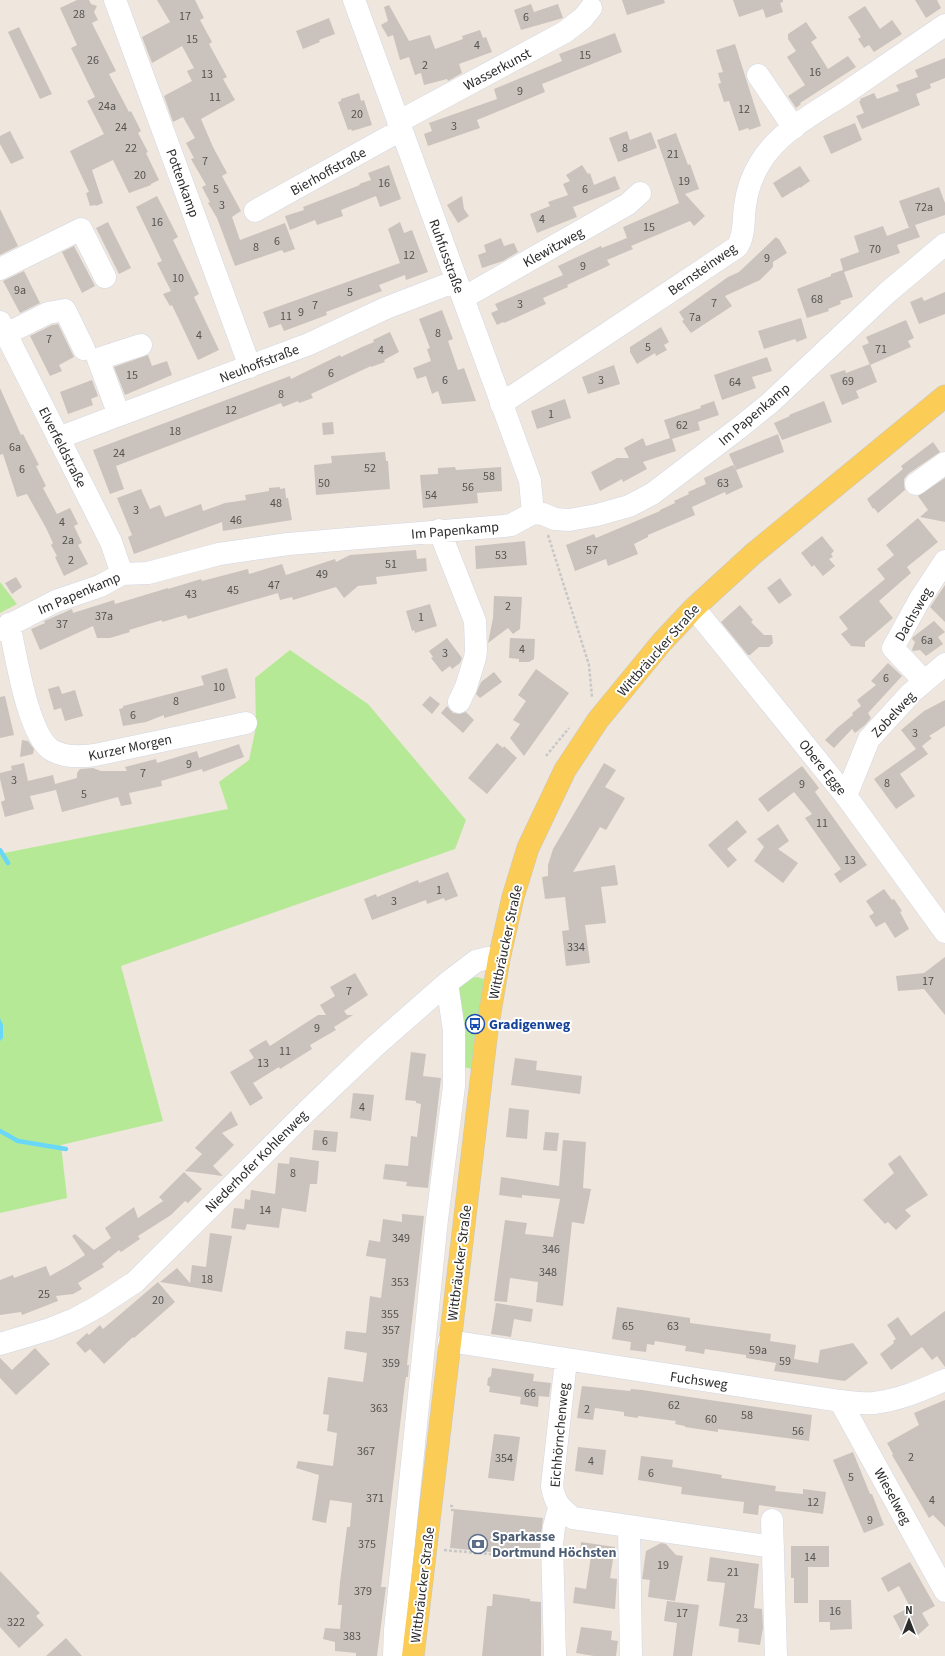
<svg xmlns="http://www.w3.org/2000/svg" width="945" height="1656" font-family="'Source Sans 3',sans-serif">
	<rect width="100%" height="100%" fill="#efe6dd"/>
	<path fill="#b6e996" d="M0,582L17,604L0,613Z
		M290,650L368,704L466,820L455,849L121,966L163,1121L61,1145L67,1198L0,1213V852L4,853L228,809L219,782L249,760L256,727L255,678Z
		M477,977L484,979L473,1069L458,1066L456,990L463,980Z"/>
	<path fill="#69d8f8" d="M0,1018L3,1025V1038L0,1041Z"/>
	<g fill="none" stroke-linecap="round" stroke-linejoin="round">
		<path stroke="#69d8f8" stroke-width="4.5" d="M0,850L8,863
			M0,1131L18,1141L66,1149"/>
	</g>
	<path fill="#cac3bd" d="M77,0H89L91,4L97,6L94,12L98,20L92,23L116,71L109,74L129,112L131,111L141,131L138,133L148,152L146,153L159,180L151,184V185L129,193L113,160L92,170L103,203L96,206L95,205L90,206L86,193L89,192L70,151L104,134L87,101L95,97L71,48L77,45L60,8Z
		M157,0H195L204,18L200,20L212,42L209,44L227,77L223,79L235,100L201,119L213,147L227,173L222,176L241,211L232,217L240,240L285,223L295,249L284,253L282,250L235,266L217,218L208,203L210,202L202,187L206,185L191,159L194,158L186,143L195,138L183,117L173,122L164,96L192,81L187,71L194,68L182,46L152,63L142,37L170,22Z
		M622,0H664L665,3L627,15Z
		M733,0H783V2L780,3L783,12L766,18L763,9L739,17Z
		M915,0H937L941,8L926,18Z
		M531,4L534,12L558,4L563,18L521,30L514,10Z
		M389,5L409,41L430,35L435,49L463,39L462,36L480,30L483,38L486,37L492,52L459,64L462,73L448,81L447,79L424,85L421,73L415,75L409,57L400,60L393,35L388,37L381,25L388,21L384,7Z
		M865,6L880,29L892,20L902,34L874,52L869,45L864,48L858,39L861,37L848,17Z
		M329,18L335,34L319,40L320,42L303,49L296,31Z
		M806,22L817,38L811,42L828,69L848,56L856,67L800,103L801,104L796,108L788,96L805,85L787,57L796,51L788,39V34Z
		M19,27L52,94L40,99L8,32Z
		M615,33L622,52L542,84L545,92L477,120L480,128L428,146L424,134L432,131L429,123L497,99L494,89L562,61L559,54Z
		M735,44L761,126L749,130L748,128L739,131L729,101L724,102L718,84L721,83L718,73L723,72L716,50Z
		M945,58V78L930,84L931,88L916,94L920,105L862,129L856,116L864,113L859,101H861L860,99L874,93L877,99L899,91L896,85L918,77L915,70Z
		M359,93L361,101L364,100L372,125L352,131L351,129L348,130L338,102L341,101V99Z
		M855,123L862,140L831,154L823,136Z
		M10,131L24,158L11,164L0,144V136Z
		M627,131L630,140L651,132L657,148L618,162L609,138Z
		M676,133L688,165L690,164L699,189L685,194L705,216L694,226L690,221L631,246L633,249L607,260L610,265L567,285L566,282L568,287L543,298L546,304L504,323L503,322L497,325L491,313L498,310L495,304L563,275L558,266L601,246L602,248L627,238L623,227L679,203L657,140Z
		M389,165L401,199L380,207L376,196L341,210L343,216L317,225L315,220L290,230L285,216L304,210L303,207L360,185L359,184L371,180L368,173Z
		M582,165L588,174L590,173L594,185L615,176L620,189L573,207L577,217L537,233L530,214L550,206L548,202L568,195L563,184L570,181L566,175Z
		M800,166L810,181L800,188V187L782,198L773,183Z
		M939,187L945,203V215L915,225L920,237L897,245L900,253L844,272L853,297L840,301L841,304L828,309L829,311L807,318L797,289L831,276V274L843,270L840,259L859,252L854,236L883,226L887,236L913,226L909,228L899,201Z
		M157,196L178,237L173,240L199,294L194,297L219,350L198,360L172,305L170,306L163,294L171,291L157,263L162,261L136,207Z
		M462,196L464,209L469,216L458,223L447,205Z
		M0,209L18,246L0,255Z
		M108,222L131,268L119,274L96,228Z
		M400,222L404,233L412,230L428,272L406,280L405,275L379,285L382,291L326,312L327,315L284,331L281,324L269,328L263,312L400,263L388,229Z
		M776,237L778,239H779L787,253L773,262V267L760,280L725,296L732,306L691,333L682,321L684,320L679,312L728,277L739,272Z
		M501,238L504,246L514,243L518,252L503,261L482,268L478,255L486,252L484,245Z
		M74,246L95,286L82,293L62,252Z
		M24,271L40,303L20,313L3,281Z
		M945,292V314L919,324L910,302L922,297L924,301Z
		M442,310L453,339L448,341L458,370L464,368L476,401L442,404L438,391L432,394L426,376L417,379L413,368L431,361L427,349L430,348L419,319Z
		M801,318L807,338L797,342L795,339L764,349L758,331Z
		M906,320L914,338L908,341L911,347L870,365L862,346L869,343L866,337Z
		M58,324L74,357L59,365L62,371L50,376L30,336L52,325Z
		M661,327L669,342L664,345L667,350L656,356L655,353L637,364L630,352V347Z
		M390,332L399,352L384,360L385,362L371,367V366L311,394L313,398L299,403L298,401L283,407L281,403L116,466L124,489L110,494L93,450L290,376L291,379L340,355L341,357L362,347L374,342L373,340Z
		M148,355L152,366L167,361L172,375L125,395L114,367Z
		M767,357L772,371L752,377L756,388L722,400L714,375Z
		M870,364L877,382L856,391L859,398L842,405L830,375L845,370L846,373Z
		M614,365L620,384L588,394L582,377Z
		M92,380L98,396L91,399L93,405L68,414L60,392Z
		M0,388L21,435L23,434L39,465L36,466L46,486L43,488L57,514L70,508L78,524L74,526L82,543L78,545L88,564L64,576L55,557L57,556L51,545L53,543L46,528L27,494L17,497L3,454L0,455Z
		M565,399L571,418L537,429L531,411Z
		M714,401L719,415L698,422L700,430L672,439L676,451L643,462L647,469L623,482L622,479L600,491L591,472L617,458H629L624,448L643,438L646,446L670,438L664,420L701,408L700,406Z
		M824,401L832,422L782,440L774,423L790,416L789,415Z
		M333,422L334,434L323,435L322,423Z
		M778,434L784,452L736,470L743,487L726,495L725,492L692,507L695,515L648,535V537L634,544L638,554L608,566L606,559L575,571L566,545L594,534L596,538L660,511V510L675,503L674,501L689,494L688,492L706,484L704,478L733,465L736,470L729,454Z
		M933,442L940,452L908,474L904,479V485L905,490L878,513L874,508L873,509L867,499L903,469L901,466Z
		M385,452L386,461H388L390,489L316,495L314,465L332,463L331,456Z
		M455,467L456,470L501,467L502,491L477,493L478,503L423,508L420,475L438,474V468Z
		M945,478V522L920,517L928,510L918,496Z
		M280,487V489L285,488L286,498H288L292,520L223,531L222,522L134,554L128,537L132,535L117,498L141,489L150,509L160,505L165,517L201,504L203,511L225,503L246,500L245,495L269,491V488Z
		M918,518L938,542L907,567L911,573L879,601L893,618L865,642V647L851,646L841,634L848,629L839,617L885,579L877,569L894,555L886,545Z
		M822,536L834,551L831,554L833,557L829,559L835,566L823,576L814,565L812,567L801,553Z
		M525,541L527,565L476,569L475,546Z
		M416,550L417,559L426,558L427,571L376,577L377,584L358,586L344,598L336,587L293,600L292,597L280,600L278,593L188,619L186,615L162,622V620L129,630L130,632L110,638H97L93,626L40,650L31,629L45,623L44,621L49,619L72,609L73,613L114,600L115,604L168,588V589L201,579L202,581L248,569L249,574L282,564L286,575L335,559L336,562L350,555Z
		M16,577L22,587L12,594L5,583Z
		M780,578L792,595L779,604L767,588Z
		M945,585V622L930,607Z
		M494,596L522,597L520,629L513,634L508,628L488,643L493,618Z
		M430,604L437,626L415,633L414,630L412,631L406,611Z
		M740,605L753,620L751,622L764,635H772L773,643L769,647H759L750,655H748L721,622Z
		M934,621L945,632L938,637L943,644L926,656L920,650L913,651L912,650L915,642L912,639L913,637Z
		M447,638L462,658L460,663L452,669L450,666L442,672L431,658L433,657L429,651Z
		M510,638L535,639L534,659L529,662H519V659L509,658Z
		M888,663L902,676L868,713L871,718L865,725L855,733L852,729L834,748L825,740L837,728L853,715L852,713L861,706L857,700L876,685L871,681Z
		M227,668L236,698L164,718V715L146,722L123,726L119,709L123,708V706L204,685L201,676Z
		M536,669L569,693L524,756L510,738L520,724L513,720L526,701L518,695Z
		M494,672L502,682L480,698L476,694L481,682Z
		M59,686L62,694L75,690L83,716L65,721L61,708L54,710L48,689Z
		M5,696L14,735L0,738V697Z
		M430,696L440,704L432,714L422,705Z
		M945,700V726L929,736L932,738L922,746L928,754L900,774L915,796L896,809L874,779L916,749L901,730L924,711Z
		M447,706L453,713L460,714L466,712L474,720L463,733L441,713Z
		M22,740L28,741L34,749L33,754L20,757Z
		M497,743L503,748L504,746L517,758L487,794L468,778Z
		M239,744L244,757L203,772L202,769L161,781L162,786L129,793L132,804L121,806L118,797L62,812L56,790L30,796L34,809L5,817L1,802L5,800L0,779V773L12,770L11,766L24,763L28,781L53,775L55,784L77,778V773L80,769L93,768L101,771H127L125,767L156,759L157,763L197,751L199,758Z
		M604,763L616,770L605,787L625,798L606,830L600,827L573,872L615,865L618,885L601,887L606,923L585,925L590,963L566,966L562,931L569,930L565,897L545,899L542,877L548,876V865L553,849Z
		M802,766L819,788L815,792L867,865L840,883L834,874L841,869L805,818L812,814L794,792L768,812L758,799Z
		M737,820L747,832L727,849L737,860L728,868L708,845Z
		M778,824L789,841L778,849L798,863L783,883L754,861L764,847L757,839Z
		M448,872L458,896L445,901L444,898L427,904L426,900L372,920L364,899L376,894L377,897L418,880L419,883Z
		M884,889L892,900L894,899L902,911L900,912L909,929L895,938L885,922L876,927L869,916L874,913L866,901Z
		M945,957V1015L924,989L898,991L896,976L924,973Z
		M355,973L368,995L344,1011L347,1015H353L334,1027L336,1030L310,1045L312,1049L280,1069L279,1067L253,1083L263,1098L250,1106L230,1072L254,1058L249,1050L266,1040L270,1046L318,1015H326L320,1005L335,996L330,987Z
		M411,1052L426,1054L423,1076L441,1078L428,1188L406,1186L407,1182L383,1179L385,1164L408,1166L411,1136L417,1137L421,1104L416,1103V1101L405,1100Z
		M515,1058L537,1061L536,1070L582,1076L580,1094L511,1085Z
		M353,1093L374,1095L371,1121L350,1118Z
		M509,1108L529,1110L527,1139L506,1137Z
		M231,1111L238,1125L222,1133L234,1145L213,1166L223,1176L185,1171L202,1154L195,1148Z
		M314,1130L338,1132L336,1152L312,1150Z
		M545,1132L559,1133L557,1151L543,1150Z
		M563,1140L586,1142L583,1188L591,1189L584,1224L572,1222L563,1306L536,1302L538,1282L510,1278L507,1302L494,1301L505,1220L527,1223L525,1234L553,1237L560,1199L522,1195V1198L499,1195L501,1177L559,1186Z
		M900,1155L928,1195L905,1210L911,1216L896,1230L888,1222L885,1224L863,1200L894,1173L888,1164Z
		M290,1157L319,1161L317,1184H310L306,1212L282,1208L279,1228L247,1224L245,1230L231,1228L234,1208L244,1209L245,1199L250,1200L251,1190L275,1194L278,1163L289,1164Z
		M184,1172L202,1189L188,1203L185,1201L171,1215L138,1236L140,1239L121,1252L119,1250L102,1264L104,1267L78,1283L82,1289L73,1294L56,1296L58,1301L22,1315L21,1312L0,1315V1280L13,1275L14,1278L46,1266L50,1276L68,1266L85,1255L72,1236L75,1234L94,1250L111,1238L105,1228L134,1207L138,1218L163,1201L159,1197Z
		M402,1214L424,1216L408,1356L407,1365H409L408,1377H406L405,1383L381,1587H386L377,1656H356V1653L335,1651V1642L323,1639L325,1628L340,1629L342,1605H338L340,1582L347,1527H350L352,1503L330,1500L326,1523L312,1520L319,1475L296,1468L298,1461L333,1466L337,1433L327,1431L329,1415L323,1414L328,1377L363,1382L367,1353L344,1349L346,1331L366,1333L370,1296L381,1298L386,1259L366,1256L369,1240L380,1242L383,1219L402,1222Z
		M210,1233L232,1236L222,1292L160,1282L177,1268L190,1283L192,1265L206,1267Z
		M158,1282L175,1302L134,1338L133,1337L104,1364L90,1349L85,1353L76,1343L87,1333L89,1335L100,1325L103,1329Z
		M496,1303L533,1309L531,1322L514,1319L511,1337L491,1334Z
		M617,1307L690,1318V1323L771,1334L770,1341L796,1345L794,1359L818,1363L820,1350L853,1343L868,1363L845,1381L774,1371L776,1363L746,1358V1355L705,1349L704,1354L693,1352L685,1351L686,1346L655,1341L654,1345L647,1344L646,1352L630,1350L631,1342L612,1339Z
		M945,1311V1367L937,1356L932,1360L922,1347L891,1370L880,1354L894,1343L893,1341L896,1339L887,1325L898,1317L911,1336Z
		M35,1348L50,1364L16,1395L0,1378V1358L12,1370Z
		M492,1368L534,1374L533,1381L551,1383L549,1397L539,1396L538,1407L520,1404L521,1397L489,1392L490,1387L487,1385L488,1378L491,1376Z
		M582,1386L630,1391L631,1389L642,1390L812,1415L809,1441L718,1429V1432L685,1427V1426L675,1424L676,1421L638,1416V1418L624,1416V1412L595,1408L593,1420L577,1418Z
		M945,1400V1527L933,1515L929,1518L892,1455L893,1454L887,1443L919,1425L914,1413Z
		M494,1434L520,1437L514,1481L488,1478Z
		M578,1447L606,1450L603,1475L575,1471Z
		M853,1452L870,1494H872L884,1525L864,1533L833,1460Z
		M641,1456L673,1460L672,1467L722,1475L721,1478L776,1486L775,1491L803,1494V1489L826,1492L823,1514L759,1505L758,1515L743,1513L744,1502L681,1494L682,1487L638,1480Z
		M454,1509L543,1518L540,1543V1557L450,1548Z
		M581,1542L615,1547L610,1578L617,1579L615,1609L573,1603L575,1587L586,1589L591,1556L580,1554Z
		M661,1543L666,1544L676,1555L683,1556L675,1601L648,1597L650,1580L642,1579L646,1551Z
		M791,1546H829V1567H808V1603H794V1578H791Z
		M710,1557L759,1564L754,1608L762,1609L763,1628L760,1645L738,1642L739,1629L719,1626L725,1583L707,1581Z
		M910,1562L935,1606L922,1613L929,1625L918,1635L914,1628L903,1635L893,1616L910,1607L899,1586L888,1592L881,1578Z
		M0,1571L40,1613L36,1616L44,1625L19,1648L0,1627Z
		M493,1594L530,1599V1601L541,1602V1656H482L487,1606H492Z
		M819,1600H851L852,1629L830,1630V1622H819Z
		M667,1601L699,1605L692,1656H673L677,1623L664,1621Z
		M581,1627L612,1631L611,1640L618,1641L616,1656H594L576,1653Z
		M66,1638L82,1656H46Z"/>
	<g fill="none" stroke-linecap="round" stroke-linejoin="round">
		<defs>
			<path id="minor" d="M115,0L250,367
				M354,0L530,481L533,513
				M758,75L794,128
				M398,122L565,32L583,18L591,8
				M255,211L401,130
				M0,269L81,229L105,277
				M463,298L628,204L640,193
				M0,322L111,542L122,574
				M6,334L48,313L65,310L84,349
				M501,404L737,247C745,236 743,220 745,206C747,191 752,176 760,163C778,132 815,113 844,94C878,71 911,48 945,25
				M119,415L98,359L141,345
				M58,438L309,344L386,308L456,281
				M916,484L945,463
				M439,530L475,621L476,650L475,658L466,687L459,702
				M694,608L846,796L945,932
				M9,624C16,654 27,731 50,749C63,758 81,757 95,755L246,723
				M0,630L56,601L100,586L122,574L148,573L219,554L288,544L504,526L511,525L533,513L543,514L555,519L569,520L597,515L629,506L652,494L739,428L770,403L888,292L945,244
				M924,681L893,648L920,599L945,561
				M846,796L869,739L911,693L945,664
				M449,1341L840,1401C851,1402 863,1404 874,1403C900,1400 922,1390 945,1380
				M0,1344L50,1329L75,1319L97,1307L135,1282L308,1110L373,1048L447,983L476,961L488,958L499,959
				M566,1360L552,1486C555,1503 559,1507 573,1518L773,1547
				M840,1401L945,1591
				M772,1520L776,1656
				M629,1527L631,1656
				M394,1656L395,1630L437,1219L454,1086V1031L447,983
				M555,1656L552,1544L554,1527L559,1508"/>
			<path id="major" d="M413,1656L487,1030L499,959L513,897L528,848L565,770L598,720L662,642L694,608L753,554L945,396"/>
		</defs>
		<use href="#minor" stroke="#d2d7e5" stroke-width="23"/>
		<use href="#major" stroke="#c8c8c8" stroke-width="23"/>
		<path stroke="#c8c8c8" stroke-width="2.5" stroke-dasharray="3 2" stroke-linecap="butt" d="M548,535L589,665L592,697
			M546,756L569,728
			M450,1506H452V1510H454
			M444,1550L534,1558"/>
		<use href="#minor" stroke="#fff" stroke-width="22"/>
		<use href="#major" stroke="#fbcd56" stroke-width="22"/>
	</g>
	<defs>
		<symbol id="bus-ring" viewBox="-11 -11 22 22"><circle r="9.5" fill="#fff" stroke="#1a4fb4" stroke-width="1.5"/><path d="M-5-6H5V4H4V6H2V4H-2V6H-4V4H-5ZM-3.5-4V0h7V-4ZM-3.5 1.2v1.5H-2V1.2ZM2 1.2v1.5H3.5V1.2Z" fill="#1a4fb4"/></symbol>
		<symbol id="bank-ring" viewBox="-11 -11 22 22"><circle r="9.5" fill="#fff" stroke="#5c6f8a" stroke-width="1.5"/><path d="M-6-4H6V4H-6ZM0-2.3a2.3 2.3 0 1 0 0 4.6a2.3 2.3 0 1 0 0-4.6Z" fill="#5c6f8a"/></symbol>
	</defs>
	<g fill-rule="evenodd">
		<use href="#bus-ring" x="464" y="1013" width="22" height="22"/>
		<use href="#bank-ring" x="467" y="1533" width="22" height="22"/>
	</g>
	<g text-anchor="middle" stroke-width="4" stroke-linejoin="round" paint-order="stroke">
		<g font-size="12" fill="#545250">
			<text x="79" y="18">28</text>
			<text x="185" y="20">17</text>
			<text x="526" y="21">6</text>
			<text x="192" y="43">15</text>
			<text x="477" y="49">4</text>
			<text x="585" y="59">15</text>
			<text x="93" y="64">26</text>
			<text x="425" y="69">2</text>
			<text x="815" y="76">16</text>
			<text x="207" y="78">13</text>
			<text x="520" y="95">9</text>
			<text x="215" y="101">11</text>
			<text x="107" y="110">24a</text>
			<text x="744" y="113">12</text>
			<text x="357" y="118">20</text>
			<text x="454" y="130">3</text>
			<text x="121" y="131">24</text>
			<text x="131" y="152">22</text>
			<text x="625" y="152">8</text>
			<text x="673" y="158">21</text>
			<text x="205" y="165">7</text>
			<text x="140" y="179">20</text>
			<text x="684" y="185">19</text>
			<text x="384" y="187">16</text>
			<text x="216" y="193">5</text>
			<text x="585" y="193">6</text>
			<text x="222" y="209">3</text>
			<text x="924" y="211">72a</text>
			<text x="542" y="223">4</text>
			<text x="157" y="226">16</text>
			<text x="649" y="231">15</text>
			<text x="277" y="245">6</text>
			<text x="256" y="251">8</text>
			<text x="875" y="253">70</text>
			<text x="409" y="259">12</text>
			<text x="767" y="262">9</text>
			<text x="583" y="270">9</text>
			<text x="178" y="282">10</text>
			<text x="20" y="294">9a</text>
			<text x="350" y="296">5</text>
			<text x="817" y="303">68</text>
			<text x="714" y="307">7</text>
			<text x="520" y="308">3</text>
			<text x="315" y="309">7</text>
			<text x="301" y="316">9</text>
			<text x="286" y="320">11</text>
			<text x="695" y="321">7a</text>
			<text x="438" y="337">8</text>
			<text x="199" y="339">4</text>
			<text x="49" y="343">7</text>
			<text x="648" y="351">5</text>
			<text x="881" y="353">71</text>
			<text x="381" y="354">4</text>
			<text x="331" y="377">6</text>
			<text x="132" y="379">15</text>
			<text x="445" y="384">6</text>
			<text x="601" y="384">3</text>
			<text x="848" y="385">69</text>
			<text x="735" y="386">64</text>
			<text x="281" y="398">8</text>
			<text x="231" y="414">12</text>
			<text x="551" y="418">1</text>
			<text x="682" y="429">62</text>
			<text x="175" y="435">18</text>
			<text x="15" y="451">6a</text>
			<text x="119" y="457">24</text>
			<text x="370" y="472">52</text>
			<text x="22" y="473">6</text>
			<text x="489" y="480">58</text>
			<text x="324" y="487">50</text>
			<text x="723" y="487">63</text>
			<text x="468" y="491">56</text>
			<text x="431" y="499">54</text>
			<text x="276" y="507">48</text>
			<text x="136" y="514">3</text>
			<text x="236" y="524">46</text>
			<text x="62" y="526">4</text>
			<text x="68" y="544">2a</text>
			<text x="592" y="554">57</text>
			<text x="501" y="559">53</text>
			<text x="71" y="564">2</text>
			<text x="391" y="568">51</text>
			<text x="322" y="578">49</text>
			<text x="274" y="589">47</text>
			<text x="233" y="594">45</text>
			<text x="191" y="598">43</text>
			<text x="508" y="610">2</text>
			<text x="104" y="620">37a</text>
			<text x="421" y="621">1</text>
			<text x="62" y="628">37</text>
			<text x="927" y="644">6a</text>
			<text x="522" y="653">4</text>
			<text x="445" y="657">3</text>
			<text x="886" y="682">6</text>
			<text x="219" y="691">10</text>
			<text x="176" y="705">8</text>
			<text x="133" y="719">6</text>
			<text x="915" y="737">3</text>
			<text x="189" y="768">9</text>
			<text x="143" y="777">7</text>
			<text x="14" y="784">3</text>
			<text x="887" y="787">8</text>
			<text x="802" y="788">9</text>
			<text x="84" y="798">5</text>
			<text x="822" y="827">11</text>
			<text x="850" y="864">13</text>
			<text x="439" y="894">1</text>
			<text x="394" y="905">3</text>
			<text x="576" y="951">334</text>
			<text x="928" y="985">17</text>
			<text x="349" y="995">7</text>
			<text x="317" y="1032">9</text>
			<text x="285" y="1055">11</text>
			<text x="263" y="1067">13</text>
			<text x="362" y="1111">4</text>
			<text x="325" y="1145">6</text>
			<text x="293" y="1177">8</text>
			<text x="265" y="1214">14</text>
			<text x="401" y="1242">349</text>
			<text x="551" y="1253">346</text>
			<text x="548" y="1276">348</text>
			<text x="207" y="1283">18</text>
			<text x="400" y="1286">353</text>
			<text x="44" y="1298">25</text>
			<text x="158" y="1304">20</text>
			<text x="390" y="1318">355</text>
			<text x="628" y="1330">65</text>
			<text x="673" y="1330">63</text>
			<text x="391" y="1334">357</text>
			<text x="758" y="1354">59a</text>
			<text x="785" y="1365">59</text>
			<text x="391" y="1367">359</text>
			<text x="530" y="1397">66</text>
			<text x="674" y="1409">62</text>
			<text x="379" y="1412">363</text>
			<text x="587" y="1413">2</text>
			<text x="747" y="1419">58</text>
			<text x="711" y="1423">60</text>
			<text x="798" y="1435">56</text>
			<text x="366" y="1455">367</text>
			<text x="911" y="1461">2</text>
			<text x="504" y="1462">354</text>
			<text x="591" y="1465">4</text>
			<text x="651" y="1477">6</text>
			<text x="851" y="1481">5</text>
			<text x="375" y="1502">371</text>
			<text x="932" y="1504">4</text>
			<text x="813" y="1506">12</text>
			<text x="870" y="1524">9</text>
			<text x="367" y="1548">375</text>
			<text x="810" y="1561">14</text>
			<text x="663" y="1569">19</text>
			<text x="733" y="1576">21</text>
			<text x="363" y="1595">379</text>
			<text x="835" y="1615">16</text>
			<text x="682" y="1617">17</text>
			<text x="742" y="1622">23</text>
			<text x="16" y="1626">322</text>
			<text x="352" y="1640">383</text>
		</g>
		<g font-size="14" fill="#2c2c2c" stroke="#fff">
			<text transform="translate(497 69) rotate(-28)" y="5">Wasserkunst</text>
			<text transform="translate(328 171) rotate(-29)" y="5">Bierhoffstraße</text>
			<text transform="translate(183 183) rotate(70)" y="5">Pottenkamp</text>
			<text transform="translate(553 247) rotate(-29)" y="5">Klewitzweg</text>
			<text transform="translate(447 256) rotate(70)" y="5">Ruhfusstraße</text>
			<text transform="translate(702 269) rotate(-35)" y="5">Bernsteinweg</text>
			<text transform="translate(259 363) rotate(-21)" y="5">Neuhoffstraße</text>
			<text transform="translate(754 414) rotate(-40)" y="5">Im Papenkamp</text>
			<text transform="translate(63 447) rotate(63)" y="5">Elverfeldstraße</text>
			<text transform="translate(455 530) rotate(-5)" y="5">Im Papenkamp</text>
			<text transform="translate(79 593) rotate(-23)" y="5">Im Papenkamp</text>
			<text transform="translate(913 614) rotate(-60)" y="5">Dachsweg</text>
			<text transform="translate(658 650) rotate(-49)" y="5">Wittbräucker Straße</text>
			<text transform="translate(893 714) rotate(-47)" y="5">Zobelweg</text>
			<text transform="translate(130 747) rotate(-12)" y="5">Kurzer Morgen</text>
			<text transform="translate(823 767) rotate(51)" y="5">Obere Egge</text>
			<text transform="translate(505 942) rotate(-78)" y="5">Wittbräucker Straße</text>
			<text transform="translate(256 1161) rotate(-45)" y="5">Niederhofer Kohlenweg</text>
			<text transform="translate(459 1263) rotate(-83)" y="5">Wittbräucker Straße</text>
			<text transform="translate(699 1380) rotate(8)" y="5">Fuchsweg</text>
			<text transform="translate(559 1435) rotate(-85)" y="5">Eichhörnchenweg</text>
			<text transform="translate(893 1496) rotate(61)" y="5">Wieselweg</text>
			<text transform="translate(422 1585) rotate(-83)" y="5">Wittbräucker Straße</text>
		</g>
		<g font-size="14" font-weight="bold" fill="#164399" stroke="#fff" text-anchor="start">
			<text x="489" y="1029">Gradigenweg</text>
		</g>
		<g font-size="14" font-weight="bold" fill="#4e5e75" stroke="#fff" text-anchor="start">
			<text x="492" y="1541">Sparkasse<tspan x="492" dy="16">Dortmund Höchsten</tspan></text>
		</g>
	</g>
	<g transform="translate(909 1620)" stroke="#ffffff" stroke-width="3" paint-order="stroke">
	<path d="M0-3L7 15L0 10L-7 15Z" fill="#2c2c2c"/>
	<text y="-6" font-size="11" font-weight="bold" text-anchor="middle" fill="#2c2c2c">N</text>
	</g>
</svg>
